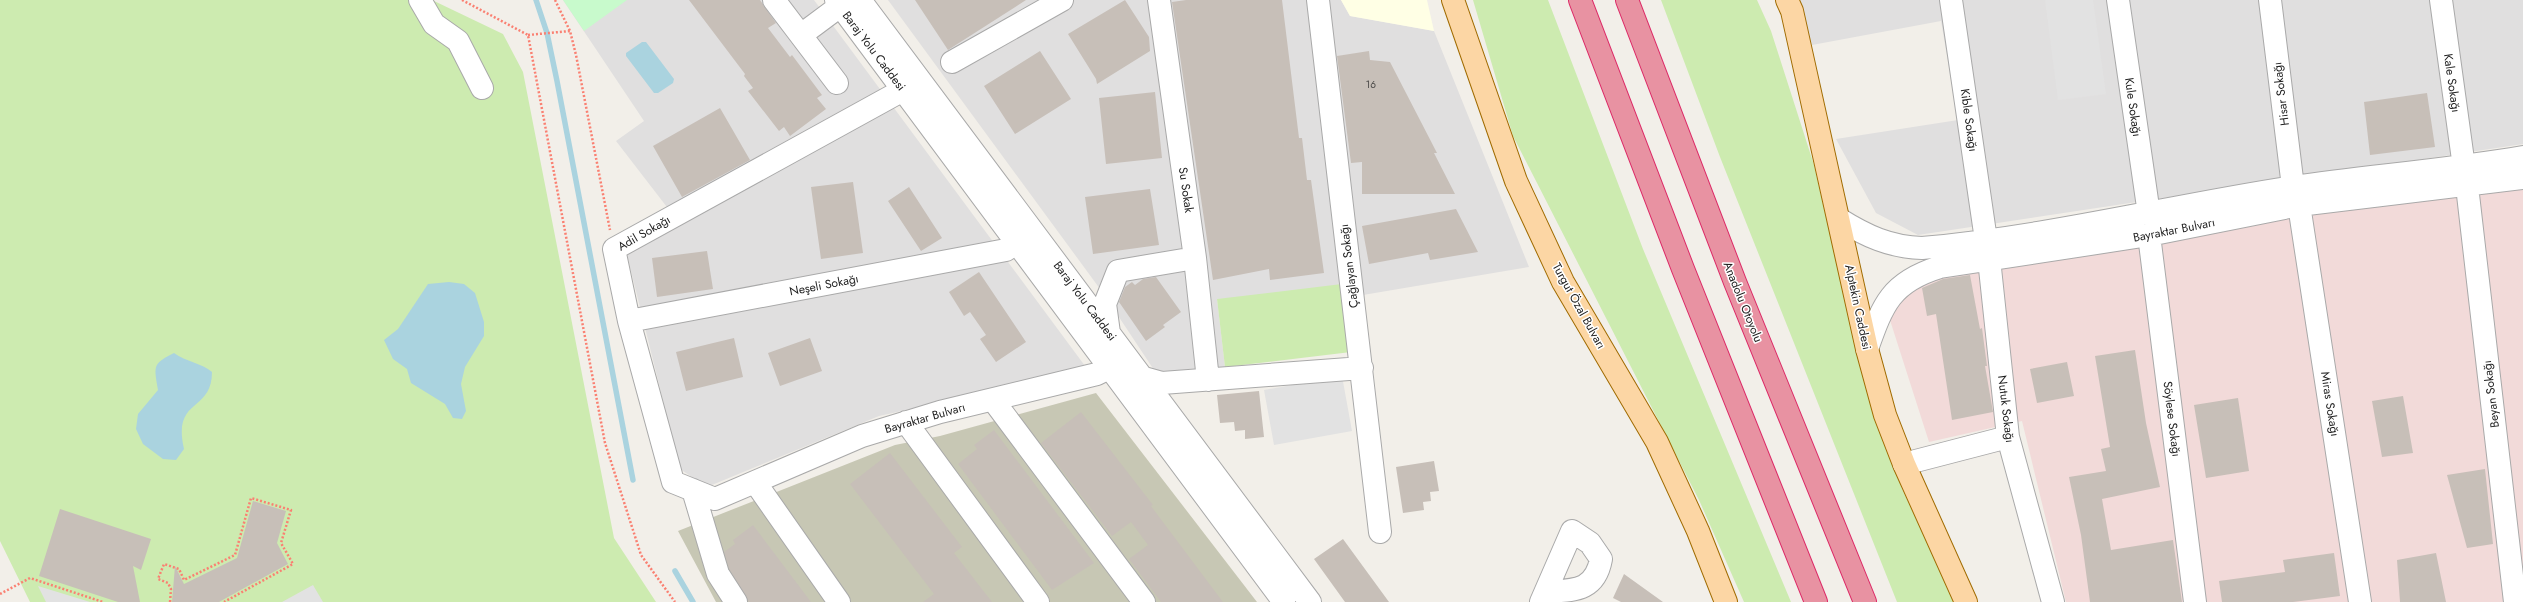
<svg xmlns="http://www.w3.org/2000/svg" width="2523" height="602" font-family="Jost,sans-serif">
	<rect width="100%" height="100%" fill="#f2efe9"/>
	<path fill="#e0dfdf" d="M563,0H814L1088,370L879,416L707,487L680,469L626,251L680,224L616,141L644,121Z
		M888,0H1341L1350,16L1434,31L1529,267L1363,295L1217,299L1225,367L1156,373L1103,293Z
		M1798,0H2523V144L1918,235L1876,213L1836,139L1958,120L1941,21L1812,45Z"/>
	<path fill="#f2dad9" d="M2523,185V602H2066L2022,421L1929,442L1889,317L1906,295L1935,277L2314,214Z"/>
	<path fill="#ffffe5" d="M1341,0H1427L1434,31L1350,16Z"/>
	<path fill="#c7c7b4" d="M1096,393L1257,602H716L678,531L895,445L940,436Z"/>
	<path fill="#cdebb0" d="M0,0H432L503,34L523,72L614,538L656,602H30L0,541Z
		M1473,0H1548L1643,249L1791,602H1744L1699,500L1513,136Z
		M1661,0H1757L1771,31L1814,165L1851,326L1902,489L1956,602H1897L1720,157Z
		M1342,284L1351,352L1225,367L1217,299Z"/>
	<path fill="#c8facc" d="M563,0H627L584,31Z"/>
	<path fill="#e2e2e2" d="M2045,0H2093L2106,94L2058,100Z
		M1342,376L1352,431L1274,445L1264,390Z
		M313,585L323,602H282Z
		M38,586L90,602H46Z"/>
	<path fill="#aad3df" d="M642,42H646L674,79L673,83L658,93H654L626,56V53Z
		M449,282L464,284L475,293L484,322V336L465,367L461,384L466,411L462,419L453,418L445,404L411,383L407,369L393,359L384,340L398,329L428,284Z
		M174,353C186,362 202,363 212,372C212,413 172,397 184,449L176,460L163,459L143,444L136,429L138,414L158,390C154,366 152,364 174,353Z"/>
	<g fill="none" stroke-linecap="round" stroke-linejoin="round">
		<path stroke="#aad3df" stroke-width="5.5" d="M536,0L547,33L557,81L633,480
			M675,571L693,602"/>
	</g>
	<path fill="#c7bfb8" d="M689,0H760L776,23L768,28L790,57L792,55L822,95L817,98L826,109L790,136L784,127L779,131L748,91L753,88L744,76L745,74Z
		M915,0H1026L948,50Z
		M1125,0L1149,37L1150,51L1097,84L1096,79L1068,34Z
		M1186,0H1282L1299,138H1302L1307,180H1311L1324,273L1270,280L1269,269L1213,280L1172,2Z
		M1040,51L1071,99L1015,134L984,86Z
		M1369,51L1370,60L1390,62L1437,153H1434L1455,194H1362V162L1351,163L1337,56Z
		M1155,92L1162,158L1106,164L1099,98Z
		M2427,93L2435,147L2370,155L2364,102Z
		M720,108L750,160L682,197L653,146Z
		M853,182L863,253L821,259L811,187Z
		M909,187L942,238L921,251L888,201Z
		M1150,189L1159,245L1093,254L1085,197Z
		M1456,209L1478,252L1430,260L1428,253L1369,264L1362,226Z
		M707,251L713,289L657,297L652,258Z
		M979,272L1026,342L996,362L980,339L986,335L970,312L964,316L949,292Z
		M1970,275L1980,329L1982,328L1987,366H1985L1993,412L1952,420L1936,314L1927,316L1922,288L1943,279Z
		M1156,277L1181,312L1163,325L1165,327L1146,341L1119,302L1125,287L1132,282L1135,285L1143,279Z
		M734,338L743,377L686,391L676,352Z
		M810,338L822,371L780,386L768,353Z
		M2135,350L2146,423L2160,487L2102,499L2111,550L2173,540L2182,602H2090L2081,535L2069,477L2106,471L2101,449L2110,447L2095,356Z
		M2067,362L2074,396L2037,403L2030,369Z
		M1259,391L1264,437L1245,439V430L1235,431L1234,422L1220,423L1217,395Z
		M2403,396L2413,453L2382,457L2372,401Z
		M2238,398L2249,471L2206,478L2194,405Z
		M1081,412L1153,505L1151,506L1223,602H1161L1129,559L1148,545L1131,522L1112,536L1041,443Z
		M994,430L1094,563L1052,590L958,464L977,449L974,445Z
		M890,453L962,547L954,553L992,602H923L934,594L850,484Z
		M1434,461L1439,491L1430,492L1431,501L1423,502L1424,510L1403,513L1396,467Z
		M2485,469L2493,544L2467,548L2447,475Z
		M253,501L286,511L277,543L288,564L219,602H172L175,566L184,584L237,558Z
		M60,509L151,539L141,570L133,566L140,602H118L39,576Z
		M753,525L811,602H749L729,569L724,552L735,544L733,540Z
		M1343,539L1389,602H1345L1314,559Z
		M2334,553L2340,596L2293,602H2222L2219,581L2285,572L2283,560Z
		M2436,553L2446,602H2400L2397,560Z
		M1624,574L1663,602H1621L1613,598Z"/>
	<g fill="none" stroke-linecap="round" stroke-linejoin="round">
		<defs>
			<path id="minor" d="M420,0L434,24L458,41L482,88
				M774,0L837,83
				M836,0L1284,602
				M860,0L1310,602
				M1159,0L1195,258L1208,380
				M1318,0L1380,532
				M1951,0L1986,240
				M2118,0L2149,214
				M2270,0L2293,187
				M2441,0L2464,167
				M801,35L840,6
				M952,62L1062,0
				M903,90L614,249L629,321L673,482L715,499L862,436L940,412L1097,374L1109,368L1162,383L1362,368
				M2467,186L2515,602
				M2299,205L2360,602
				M1839,219C1866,236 1890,247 1922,248C2047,237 2169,206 2293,187C2369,176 2447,170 2523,157
				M2149,235L2195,602
				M1989,259L2008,437L2053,602
				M629,321L1006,250L1016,243
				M1109,333L1105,304L1118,271L1195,258
				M1867,349C1883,304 1891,282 1940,267L2149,235L2299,205L2523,178
				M993,400L1144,602
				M906,422L1038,602
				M1904,464L2008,437
				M755,482L839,602
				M693,490L718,574L736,602
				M1541,602L1572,531L1590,543L1601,559C1595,592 1573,590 1546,592"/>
			<path id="major" d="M1453,0L1516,181L1563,282L1657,442L1698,531L1726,602
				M1787,0L1792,11L1867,349L1885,415L1904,464L1966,602"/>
			<path id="highway" d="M1580,0L1683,269L1816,602
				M1627,0L1735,282L1865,602"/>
		</defs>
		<use href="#minor" stroke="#a9a9a9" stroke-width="24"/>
		<use href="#major" stroke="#a06b00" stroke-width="24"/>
		<use href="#highway" stroke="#dc2a67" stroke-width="24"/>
		<path stroke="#fa8072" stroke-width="2.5" stroke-dasharray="2 2" stroke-linecap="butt" d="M462,0L528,35L605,443L641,555L675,602
			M555,0L570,31L576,55L610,230
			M528,35L570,31
			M0,594L30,578L103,602
			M170,602L171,589L168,583L158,579L164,564L179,569L184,580L235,555L251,498L291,510L281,543L293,564L224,602"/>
		<use href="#minor" stroke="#fff" stroke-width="22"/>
		<use href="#major" stroke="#fcd6a4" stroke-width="22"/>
		<use href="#highway" stroke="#e892a2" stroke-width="22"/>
	</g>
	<g text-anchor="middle" stroke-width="3" stroke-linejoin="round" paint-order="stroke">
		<g font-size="10" fill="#4b4948">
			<text x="1371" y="88">16</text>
		</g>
		<g font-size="12" fill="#222" stroke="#fff">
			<text transform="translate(874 51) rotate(53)" y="4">Baraj Yolu Caddesi</text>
			<text transform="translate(2452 83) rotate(82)" y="4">Kale Sokağı</text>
			<text transform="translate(2281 94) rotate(-97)" y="4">Hisar Sokağı</text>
			<text transform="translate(2133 107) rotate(82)" y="4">Kule Sokağı</text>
			<text transform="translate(1969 120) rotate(82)" y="4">Kible Sokağı</text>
			<text transform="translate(1186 190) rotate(82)" y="4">Su Sokak</text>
			<text transform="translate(2174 230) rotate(-11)" y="4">Bayraktar Bulvarı</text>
			<text transform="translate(644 233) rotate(-30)" y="4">Adil Sokağı</text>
			<text transform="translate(1349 266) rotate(-97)" y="4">Çağlayan Sokağı</text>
			<text transform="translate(824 285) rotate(-11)" y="4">Neşeli Sokağı</text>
			<text transform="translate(1085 301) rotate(53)" y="4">Baraj Yolu Caddesi</text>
			<text transform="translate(1743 302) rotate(68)" y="4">Anadolu Otoyolu</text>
			<text transform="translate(1579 306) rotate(61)" y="4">Turgut Özal Bulvarı</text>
			<text transform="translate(1858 307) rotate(78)" y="4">Alptekin Caddesi</text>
			<text transform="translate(2491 394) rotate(-97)" y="4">Beyan Sokağı</text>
			<text transform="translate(2330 404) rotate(81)" y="4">Miras Sokağı</text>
			<text transform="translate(2006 409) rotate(83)" y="4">Nutuk Sokağı</text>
			<text transform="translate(925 418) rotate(-16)" y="4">Bayraktar Bulvarı</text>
			<text transform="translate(2172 419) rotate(83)" y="4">Söylese Sokağı</text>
		</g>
	</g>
</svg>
